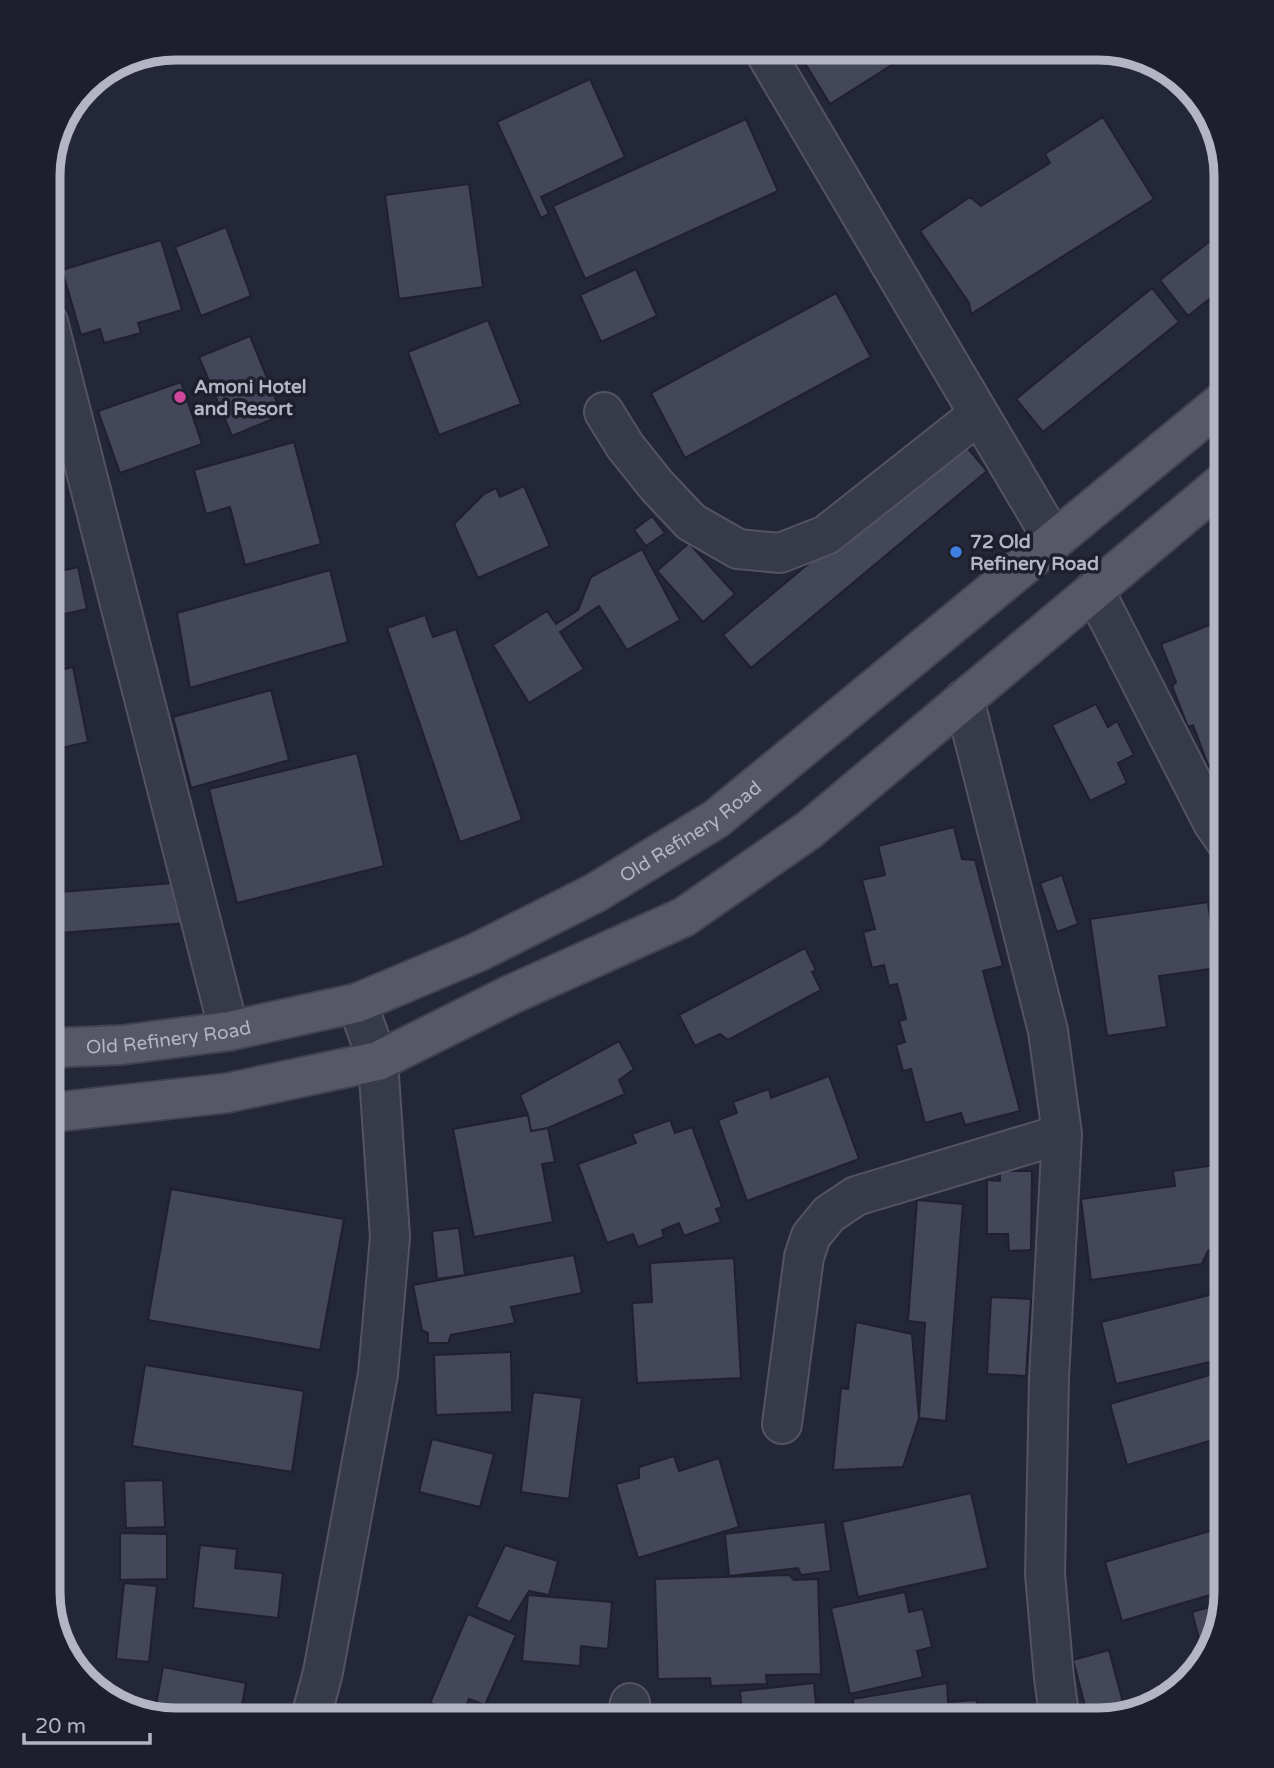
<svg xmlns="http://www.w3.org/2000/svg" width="1274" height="1768" font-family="'Varela Round',sans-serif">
	<rect width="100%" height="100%" fill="#242738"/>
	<path fill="#444659" stroke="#1f212f" stroke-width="2" d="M795,47H920L830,104Z
		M590,79L625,157L541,197L549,214L541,218L497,122Z
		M1103,117L1154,199L971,314L969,303L920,231L970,197L981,206L1050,163L1045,154Z
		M746,119L778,191L585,279L553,206Z
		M469,184L483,287L399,299L385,195Z
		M226,227L251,296L201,316L175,247Z
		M1227,228V285L1188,316L1160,280Z
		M161,240L182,310L138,323L141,333L104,343L100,329L81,335L62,270Z
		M636,269L657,316L601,342L580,295Z
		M1152,288L1179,322L1043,432L1016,399Z
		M836,293L871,357L685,458L651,393Z
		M488,320L521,404L439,435L408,352Z
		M250,336L282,415L232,436L199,357Z
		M181,382L202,444L120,473L98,411Z
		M959,438L987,471L751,668L723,635Z
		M294,442L321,544L245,565L230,507L206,514L194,470Z
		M524,486L550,546L478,578L454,524L484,494L496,488L500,497Z
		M652,516L665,533L646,546L634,530Z
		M689,543L735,594L703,622L657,571Z
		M642,549L680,620L627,650L599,606L560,632L584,669L529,703L493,645L547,611L556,624L578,610L591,577Z
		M78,567L87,609L47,618V574Z
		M330,570L348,642L190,688L177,613Z
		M425,615L433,637L456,629L522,820L460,842L387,628Z
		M1227,618V757L1208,765L1193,725L1188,727L1172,686L1176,682L1161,644Z
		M73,667L88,742L47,751V673Z
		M271,690L289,760L191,788L173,717Z
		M1096,704L1108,727L1117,721L1134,755L1118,763L1127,783L1090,801L1052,725Z
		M357,753L384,866L237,903L209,789Z
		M954,827L962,859L975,860L1003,966L983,971L1020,1111L965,1125L961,1113L925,1123L911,1069L903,1071L896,1045L905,1042L899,1021L906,1019L897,984L889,986L884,965L872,968L863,932L875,929L862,880L885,875L878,846Z
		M1062,875L1078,924L1057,932L1040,883Z
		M174,883L188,923L47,934V893Z
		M1208,902L1217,968L1159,976L1167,1027L1107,1036L1090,919Z
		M805,948L816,970L812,972L821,990L728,1040L720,1034L695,1046L679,1015Z
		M619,1041L634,1069L619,1080L625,1094L548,1128L531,1131L528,1115L520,1095Z
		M829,1076L859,1159L747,1201L718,1120L737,1113L733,1102L769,1089L771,1098Z
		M528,1115L531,1131L548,1128L555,1162L542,1164L553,1222L474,1237L453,1129Z
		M670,1120L675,1133L692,1127L722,1207L716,1209L721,1222L684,1236L679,1223L662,1230L664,1237L638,1247L633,1234L607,1243L578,1164L636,1143L632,1134Z
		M1222,1164L1227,1201V1240L1208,1251L1202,1264L1091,1280L1081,1199L1175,1186L1173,1171Z
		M1000,1171H1032L1031,1250L1009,1251L1008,1234H987V1180L1000,1181Z
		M171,1189L344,1219L320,1350L148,1320Z
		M917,1200L963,1204L946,1421L919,1418L925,1323L908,1321Z
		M459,1228L465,1275L437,1279L432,1231Z
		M574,1255L582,1293L511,1307L515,1323L451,1335L448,1343H428V1333L422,1330L413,1285Z
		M1227,1255V1296L1215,1259Z
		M734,1258L741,1378L637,1383L632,1303L652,1302L650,1263Z
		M1213,1294L1227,1352V1358L1116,1384L1101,1322Z
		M991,1297L1031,1299L1026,1376L987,1374Z
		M856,1322L912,1334L919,1418L903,1467L833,1470L841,1388L848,1389Z
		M511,1352L512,1412L436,1415L434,1355Z
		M145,1365L304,1391L292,1472L132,1446Z
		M1227,1370V1436L1127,1465L1110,1404Z
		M533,1392L582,1398L569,1499L521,1492Z
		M432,1439L494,1454L480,1507L419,1492Z
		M674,1456L679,1471L719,1458L739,1527L638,1558L616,1484L639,1478V1467Z
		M163,1480L165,1527L126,1528L124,1481Z
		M971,1493L988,1568L858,1597L842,1522Z
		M825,1522L831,1571L801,1575L798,1568L729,1576L725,1534Z
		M1227,1526V1590L1122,1621L1105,1562Z
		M120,1533L167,1534V1579L120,1580Z
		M200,1545L237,1549L235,1568L283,1573L278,1618L193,1608Z
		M505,1545L558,1561L549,1595L529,1591L510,1622L476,1607Z
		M789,1575L794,1580L818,1579L821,1674L766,1675L767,1684L711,1686L710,1678L658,1679L655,1579Z
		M124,1583L157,1586L149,1662L116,1659Z
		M905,1592L909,1612L923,1609L932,1647L917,1651L923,1677L850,1694L831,1608Z
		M528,1595L612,1602L608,1649L581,1646L580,1666L522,1661Z
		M1224,1603L1210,1657L1205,1661L1192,1612Z
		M468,1614L516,1635L485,1705L469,1699L462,1716L430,1703Z
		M1109,1650L1126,1714L1099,1721H1089L1073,1660Z
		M163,1667L246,1683L239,1721L167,1720L154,1716Z
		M814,1683L817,1718H808V1721H751V1715L742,1713L740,1691Z
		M947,1683L948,1702L977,1700L978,1721H853V1699Z
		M598,1716V1721H571Z"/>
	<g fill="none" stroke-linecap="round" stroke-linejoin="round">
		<defs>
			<path id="minor" d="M762,47L1054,541
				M48,322L229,1031
				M604,412L625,446L657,486L691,522L738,549L780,553L826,535L979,414
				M1094,590L1213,823L1227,843
				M964,699L1048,1031L1062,1134L1049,1378L1045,1574L1054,1678L1060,1721
				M782,1424L804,1257L811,1236L829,1214L856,1196L1062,1134
				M310,1721L323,1672L378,1374L390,1237L378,1061L357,1003
				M626,1721L630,1703"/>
			<g id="major">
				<path id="s1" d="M47,1048L122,1045L229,1031L357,1003L478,952L595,893L716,819L1227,398"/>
				<path d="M47,1113L227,1093L378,1061L510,995L684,917L809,830L1227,479"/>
			</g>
		</defs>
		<use href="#minor" stroke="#535463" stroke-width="42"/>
		<use href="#major" stroke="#414351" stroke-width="42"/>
		<use href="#minor" stroke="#373a48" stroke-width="38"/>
		<use href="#major" stroke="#565868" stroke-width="38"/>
	</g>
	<circle fill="#d1479c" stroke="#1d1f2d" stroke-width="2.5" cx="180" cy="397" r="7"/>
	<circle fill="#3f7fe0" stroke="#1d1f2d" stroke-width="2.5" cx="956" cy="552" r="7"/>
	<g text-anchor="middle" stroke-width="7" stroke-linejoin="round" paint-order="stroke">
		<g font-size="19" font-weight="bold" fill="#b3b4c4" stroke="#1d1f2d" text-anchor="start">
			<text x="194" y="393">Amoni Hotel<tspan x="194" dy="22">and Resort</tspan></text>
			<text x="970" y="548">72 Old<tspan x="970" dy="22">Refinery Road</tspan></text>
		</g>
		<g font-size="19" fill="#b3b4c4" stroke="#1d1f2d">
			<text dy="7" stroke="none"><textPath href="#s1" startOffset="690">Old Refinery Road</textPath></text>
			<text dy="7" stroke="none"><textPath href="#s1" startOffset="122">Old Refinery Road</textPath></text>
		</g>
	</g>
	<path d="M0 0H1274V1768H0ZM176 60H1098A116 116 0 0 1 1214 176V1592A116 116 0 0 1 1098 1708H176A116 116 0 0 1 60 1592V176A116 116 0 0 1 176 60Z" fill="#1d1f2d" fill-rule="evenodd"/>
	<path fill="none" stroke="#b3b4c4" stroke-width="9" d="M176 60H1098A116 116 0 0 1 1214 176V1592A116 116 0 0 1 1098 1708H176A116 116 0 0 1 60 1592V176A116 116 0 0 1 176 60Z"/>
	<path d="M24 1733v10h126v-10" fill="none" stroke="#b3b4c4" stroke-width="3.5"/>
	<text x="35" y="1733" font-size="21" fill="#b3b4c4" stroke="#1d1f2d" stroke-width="5" paint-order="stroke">20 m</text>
</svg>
